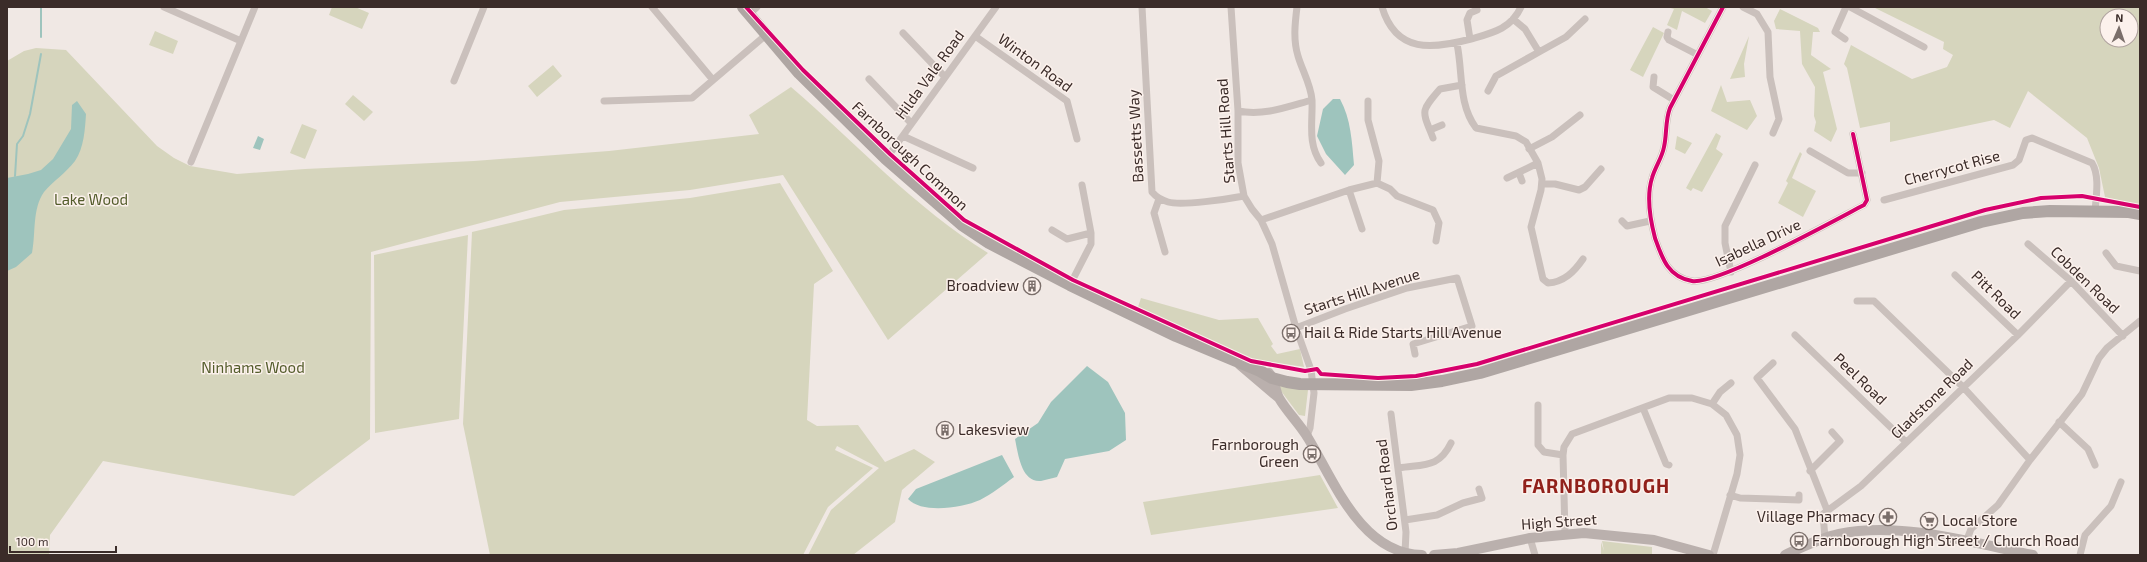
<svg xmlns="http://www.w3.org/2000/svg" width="2147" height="562" font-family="'Exo 2',sans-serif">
	<rect width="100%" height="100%" fill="#f0e8e4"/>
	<path fill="#d6d5bd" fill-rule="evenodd" d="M332,7H355L369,13L362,29L329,15Z
		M1667,7H1705L1712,11L1705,23L1682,11L1677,30L1667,25L1674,9Z
		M1873,7H2140V205L2105,197L2099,168L2087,138L2028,91L2010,128L1994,120L1890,142V122L1860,128L1847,68L1844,64L1851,45L1912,79L1947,67L1953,55L1943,49L1944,42ZM2107,16H2131V40H2107Z
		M1780,9L1818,28L1820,32H1813L1811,55L1831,69L1823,72L1837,129L1831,142L1814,131L1816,122L1814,116L1815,87L1802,64L1800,31L1776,29L1774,21Z
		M1653,27L1664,33L1643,77L1630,70Z
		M155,31L178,41L173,54L149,45Z
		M1749,36L1744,64L1745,77L1730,79Z
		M36,48L66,50L157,146L174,158L190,166L237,174L305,169L474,161L609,151L759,134L749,115L791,87C856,143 915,208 988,253L888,340L783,175L690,190L560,202L371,252L370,439L294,496L103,461L50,535L49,555H7V61L24,51Z
		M553,65L562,76L537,97L528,86Z
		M1721,85L1727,102L1750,100L1757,116L1747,130L1711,111Z
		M353,95L373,112L364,121L345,104Z
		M302,124L317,130L305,159L290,153Z
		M1716,133L1721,136L1716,149L1723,154L1702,192L1693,188L1691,191L1686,188Z
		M1677,136L1692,143L1685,154L1675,149Z
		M1800,152L1802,154L1792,178L1816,191L1803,217L1778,203L1788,183L1786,181Z
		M780,183L833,271L814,284L807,420L817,426L858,425L885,462L914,449L935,462L902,490L895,522L853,555H808L831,510L879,468L837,446L835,450L873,468L828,507L803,555H490L463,424L472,232L564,210L690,198Z
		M468,235L459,419L375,433L374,255Z
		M1141,298L1219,320L1258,318L1273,344L1271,346L1277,354L1300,349L1304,367L1252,359L1138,307Z
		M1280,384L1308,390L1305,416L1299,415L1278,387Z
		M1320,475L1338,508L1151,535L1143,502Z
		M1602,541L1652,547V555H1601V542L1604,551Z"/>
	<path fill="#9ec4bd" d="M1333,99H1340C1351,119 1352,142 1354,165L1345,175L1326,154L1317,136L1323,109Z
		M77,101L86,114C85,129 84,148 75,161C66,173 53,181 44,192C32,209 36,233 32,253L16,267L7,271V178L28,174L41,170L53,159L71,129L72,105Z
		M258,136L264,139L260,150L253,148Z
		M1087,366L1108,382L1125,413L1126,440L1109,451L1065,459L1057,477C1052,478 1046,480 1041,481C1021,483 1018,453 1015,439L1038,423L1051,402Z
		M1002,455L1014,477C1003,485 992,494 980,500C962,508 922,514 908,499L916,489Z"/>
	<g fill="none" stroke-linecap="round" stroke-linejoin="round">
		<path stroke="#9ec4bd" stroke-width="2" d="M41,7V37
			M15,176L17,144L23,136L30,114L41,54"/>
		<path stroke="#cac0bc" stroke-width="7" d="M164,7L241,41
			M652,7L713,80
			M1142,7L1152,192C1157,198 1161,200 1168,202C1182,206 1228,199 1244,196
			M1231,7L1238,111V163L1244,196L1252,209L1261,220L1272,244L1296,328L1311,370L1314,393L1310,428L1307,436
			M1297,7C1295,23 1293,40 1298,56C1302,70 1311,85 1312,100C1313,122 1307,143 1321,163
			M1382,7C1396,54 1433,49 1471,39C1492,33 1511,29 1521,7
			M1723,7L1670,108C1665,121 1667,134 1664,147C1662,158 1655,167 1652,178C1646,197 1650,219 1655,238C1662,258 1668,277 1692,281C1718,285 1835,220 1864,205L1867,200L1853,134
			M1743,7L1757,14L1768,32L1770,77L1779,119L1773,133
			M1850,7L1924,47
			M749,14L757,7
			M1668,32L1667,37L1669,40L1698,55
			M903,33L945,77
			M975,36L1067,101L1077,139
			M1470,39L1467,20L1470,13L1477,10
			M1845,39L1835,32L1846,7
			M1457,44C1463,72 1458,104 1476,128L1516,136L1526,142L1538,163L1542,179L1541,190L1531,227L1543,279L1548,283C1564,282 1574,272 1583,259
			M1539,52L1566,37L1585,19
			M1654,77L1653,87L1674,100
			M869,79L911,123
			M454,81L484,7
			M1488,91L1496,76L1539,52L1525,29L1513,19
			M604,101L692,98L766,35
			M1368,101V120L1379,161L1377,183
			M1238,111C1264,116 1287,107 1312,100
			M1430,130L1442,125
			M903,136L973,168
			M1433,138C1422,110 1420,112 1440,89L1462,85
			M1529,149L1552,137L1580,115
			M1810,151L1848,173H1862
			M886,159L996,7
			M191,162L255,7
			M1519,173L1522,181
			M1507,178L1538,163
			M1542,184H1555L1579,190L1585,187L1601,169
			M1349,190L1362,229
			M1159,199L1154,213L1165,252
			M1884,200L2013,165L2019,160L2026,140L2032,138L2092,163C2100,176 2096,197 2095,211
			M1261,220L1349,190L1377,183L1390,189L1397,196L1433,210L1439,223L1436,241
			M1622,221L1627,226L1650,221
			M1052,230L1067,239L1091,233
			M2028,244L2071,281L2123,336
			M2106,253L2116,266L2140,271
			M1731,272L1725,243V226L1755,165
			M1955,275L2018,335
			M1070,285L1091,244V233L1082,185
			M1857,301H1874L1963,387L2030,460
			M1296,328L1345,309L1407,288L1457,278L1472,326L1413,344L1415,354
			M1795,335L1906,442
			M1773,363L1757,378L1795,429L1827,510
			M1712,404L1720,392L1731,383
			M1538,405V445L1544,452L1563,455
			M1643,408L1666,464L1669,465
			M1391,414L1406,532L1405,553
			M2059,422L2088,449L2095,465
			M1399,468C1424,464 1439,468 1451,443
			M1810,471L1840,441L1832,432
			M1730,495L1740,498L1799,500V495
			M1405,520L1437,515L1463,503L1482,498L1479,489
			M1565,534L1563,455L1564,447L1572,434L1669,398H1692L1712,404L1726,415L1737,435L1740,455L1737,474L1713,555
			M1530,538L1535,555
			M1825,538L1823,514L1861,486L2018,335L2071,281
			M1966,542L1971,529L1998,505L2030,460L2082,394L2099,358L2107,348L2140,321
			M2080,555L2085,535L2111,506L2121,482"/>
		<path stroke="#bab0ad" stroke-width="10" d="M1240,365L1279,398
			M1269,373C1275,379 1275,391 1279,398C1287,412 1300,424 1308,438C1334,481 1361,554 1422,555
			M1434,555L1458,553L1530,538L1584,533L1654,540L1709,555
			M1785,555C1802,547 1820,538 1839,534C1900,521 1973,543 2033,555"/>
		<path stroke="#afa6a3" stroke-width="12" d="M743,7L799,73L886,159L962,225L989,243L1070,285L1176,336L1260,371L1272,378L1287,382L1300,384L1411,385L1442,381L1480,373L1981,222L2023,213L2050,211L2129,212L2140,214"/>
		<defs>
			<path id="cycleway" d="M746,7L803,70L890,154L964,220L1073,280L1251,361L1305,371L1317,369L1321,374L1378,378L1416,376L1477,364L1985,210L2041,198L2082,196L2140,207
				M1723,7L1670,108C1665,121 1667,134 1664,147C1662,158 1655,167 1652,178C1646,197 1650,219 1655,238C1662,258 1668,277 1692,281C1718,285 1835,220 1864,205L1867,200L1853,134"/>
		</defs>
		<use href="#cycleway" stroke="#fcf1ec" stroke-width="6"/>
		<use href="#cycleway" stroke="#d6006c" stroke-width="4"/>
	</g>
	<defs>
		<symbol id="building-ring" viewBox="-11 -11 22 22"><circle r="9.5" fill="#fcf1ec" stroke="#7a6e6a" stroke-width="1.5"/><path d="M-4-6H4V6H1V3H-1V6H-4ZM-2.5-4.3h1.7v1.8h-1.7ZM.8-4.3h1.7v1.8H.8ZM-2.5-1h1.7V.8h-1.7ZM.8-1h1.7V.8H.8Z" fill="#7a6e6a"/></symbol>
		<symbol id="bus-ring" viewBox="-11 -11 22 22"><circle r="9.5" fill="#fcf1ec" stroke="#7a6e6a" stroke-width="1.5"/><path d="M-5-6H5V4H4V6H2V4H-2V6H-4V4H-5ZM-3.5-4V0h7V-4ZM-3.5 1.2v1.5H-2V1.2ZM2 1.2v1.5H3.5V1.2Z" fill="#7a6e6a"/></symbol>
		<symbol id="pharmacy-ring" viewBox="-11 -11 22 22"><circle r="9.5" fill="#fcf1ec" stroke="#7a6e6a" stroke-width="1.5"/><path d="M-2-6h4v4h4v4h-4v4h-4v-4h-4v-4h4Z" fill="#7a6e6a"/></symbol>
		<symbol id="supermarket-ring" viewBox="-11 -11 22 22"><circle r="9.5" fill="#fcf1ec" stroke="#7a6e6a" stroke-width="1.5"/><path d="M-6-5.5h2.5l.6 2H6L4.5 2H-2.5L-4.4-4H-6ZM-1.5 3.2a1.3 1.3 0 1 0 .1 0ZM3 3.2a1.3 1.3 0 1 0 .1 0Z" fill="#7a6e6a"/></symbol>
	</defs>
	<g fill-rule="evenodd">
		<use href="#building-ring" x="1022" y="276" width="20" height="20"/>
		<use href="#bus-ring" x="1281" y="323" width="20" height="20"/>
		<use href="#building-ring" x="935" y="420" width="20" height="20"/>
		<use href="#bus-ring" x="1302" y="444" width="20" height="20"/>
		<use href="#pharmacy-ring" x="1878" y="507" width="20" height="20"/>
		<use href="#supermarket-ring" x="1919" y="511" width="20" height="20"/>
		<use href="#bus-ring" x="1789" y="531" width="20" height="20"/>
	</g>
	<g text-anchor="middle" stroke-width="3" stroke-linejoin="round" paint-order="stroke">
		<g font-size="15" fill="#3b2c29" stroke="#fcf1ec">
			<text transform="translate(1035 63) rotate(36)" y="5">Winton Road</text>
			<text transform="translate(930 75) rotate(-54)" y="5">Hilda Vale Road</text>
			<text transform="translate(1226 131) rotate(-94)" y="5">Starts Hill Road</text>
			<text transform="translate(1136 136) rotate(-93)" y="5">Bassetts Way</text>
			<text transform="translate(910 156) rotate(43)" y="5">Farnborough Common</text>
			<text transform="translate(1952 168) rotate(-15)" y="5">Cherrycot Rise</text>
			<text transform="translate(1758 243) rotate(-25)" y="5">Isabella Drive</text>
			<text transform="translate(2085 280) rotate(44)" y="5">Cobden Road</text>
			<text transform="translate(1362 292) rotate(-18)" y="5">Starts Hill Avenue</text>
			<text transform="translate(1996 295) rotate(44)" y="5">Pitt Road</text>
			<text transform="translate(1860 379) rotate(44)" y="5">Peel Road</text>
			<text transform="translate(1932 399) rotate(-44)" y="5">Gladstone Road</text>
			<text transform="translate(1387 485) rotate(-97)" y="5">Orchard Road</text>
			<text transform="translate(1559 522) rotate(-4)" y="5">High Street</text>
		</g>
		<g font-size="15" fill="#535c2b" stroke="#fcf1ec">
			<text x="91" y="205">Lake Wood</text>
			<text x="253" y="373">Ninhams Wood</text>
		</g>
		<g font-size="15" fill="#3b2c29" stroke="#fcf1ec" text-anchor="start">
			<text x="1019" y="291" text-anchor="end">Broadview</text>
			<text x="1304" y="338">Hail &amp; Ride Starts Hill Avenue</text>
			<text x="958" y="435">Lakesview</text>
			<text x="1299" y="450" text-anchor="end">Farnborough<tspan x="1299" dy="17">Green</tspan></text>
			<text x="1875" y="522" text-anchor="end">Village Pharmacy</text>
			<text x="1942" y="526">Local Store</text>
			<text x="1812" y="546">Farnborough High Street / Church Road</text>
		</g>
		<g font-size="19" font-weight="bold" letter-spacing="1" fill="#91211b" stroke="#fcf1ec">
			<text x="1596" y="493">FARNBOROUGH</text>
		</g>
	</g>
	<rect width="2147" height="562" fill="none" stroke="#3b2c29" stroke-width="16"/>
	<g transform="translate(2119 28) rotate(2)"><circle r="19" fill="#fcf1ec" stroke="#afa29e"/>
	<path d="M0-3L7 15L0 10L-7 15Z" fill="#7a6e6a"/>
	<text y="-6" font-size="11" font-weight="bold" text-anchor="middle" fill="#3b2c29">N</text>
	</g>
	<path d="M10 546v6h106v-6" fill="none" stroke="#3b2c29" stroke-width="2"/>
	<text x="16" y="546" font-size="12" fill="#3b2c29" stroke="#fcf1ec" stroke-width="3" paint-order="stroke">100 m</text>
</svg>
